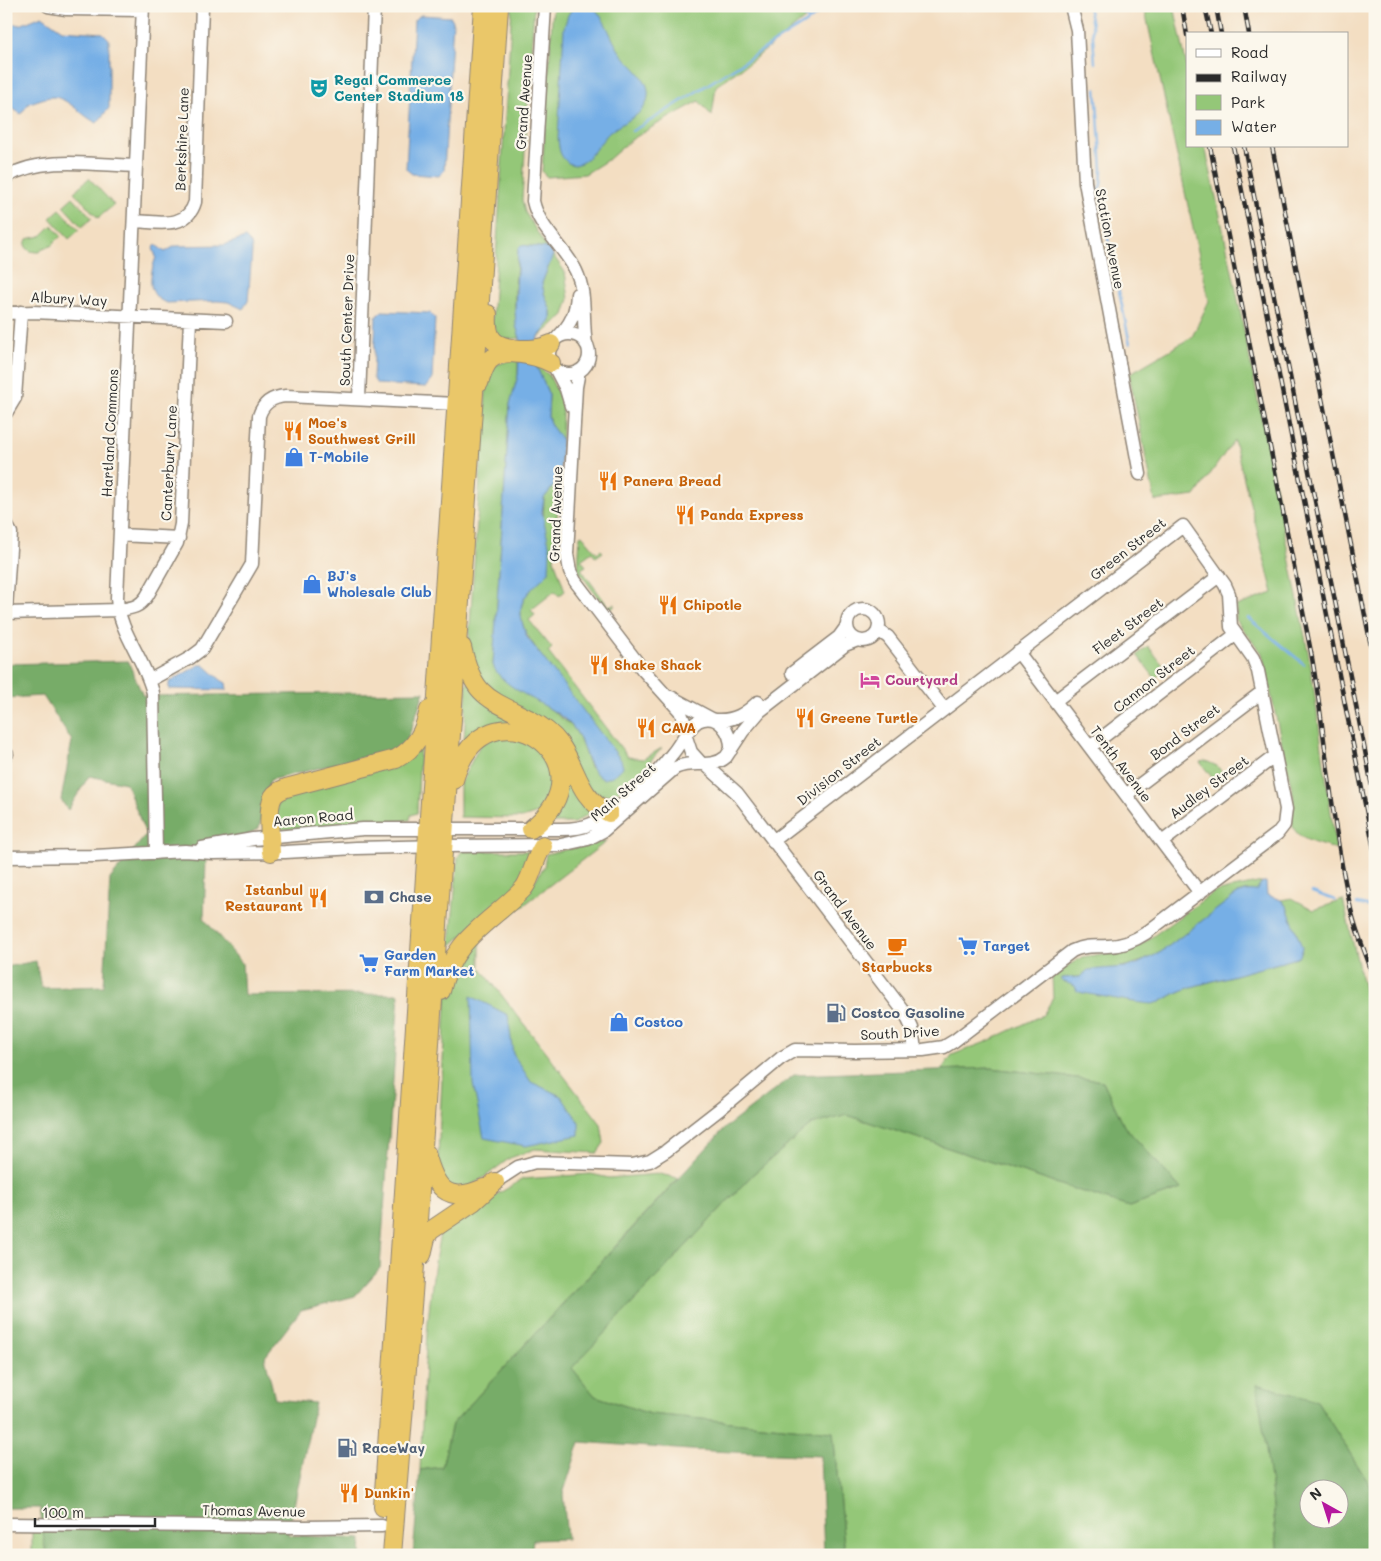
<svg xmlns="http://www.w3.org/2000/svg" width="1381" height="1561" font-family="Mali,sans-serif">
	<rect width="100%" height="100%" fill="#fbf7ec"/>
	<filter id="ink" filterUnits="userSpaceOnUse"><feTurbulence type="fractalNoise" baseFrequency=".02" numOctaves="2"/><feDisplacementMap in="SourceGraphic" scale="10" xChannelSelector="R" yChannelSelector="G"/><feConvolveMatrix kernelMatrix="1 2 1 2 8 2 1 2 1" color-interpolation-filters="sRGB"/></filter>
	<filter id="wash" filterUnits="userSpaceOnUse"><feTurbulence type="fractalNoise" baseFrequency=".0096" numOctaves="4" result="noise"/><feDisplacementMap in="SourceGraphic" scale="20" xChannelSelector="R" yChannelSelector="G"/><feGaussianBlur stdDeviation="1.12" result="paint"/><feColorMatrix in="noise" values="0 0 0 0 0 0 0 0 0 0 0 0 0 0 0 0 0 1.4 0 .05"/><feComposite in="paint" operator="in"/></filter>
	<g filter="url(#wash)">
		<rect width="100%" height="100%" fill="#f3dec2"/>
		<path fill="#94c778" stroke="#607952" d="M512,6H534L522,200L525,212L547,248L521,245L518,250C516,279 511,310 520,338L499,340L492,322Z
			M553,6H821L753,60L716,86L712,116L699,101L654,126L631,140L609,159L585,174L547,177L542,172Z
			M1144,6H1174L1187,67V146H1205L1235,285L1310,662L1336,849C1323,845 1297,841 1293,826C1291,821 1293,808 1292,802L1294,799L1262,653L1236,621V606L1273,593L1234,440L1195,496L1155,501L1129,374L1192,337L1209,301Z
			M89,178L114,205L98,218L74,192Z
			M73,197L92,218L82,227L63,206Z
			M60,209L79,230L69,239L50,218Z
			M52,225L61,236L51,246L43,248L40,252C33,252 28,252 25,245L27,239L41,236Z
			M553,255L565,272L569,299L564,315L538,338L551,321V311L544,293L542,283Z
			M518,358V375L510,404L493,665L572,726L578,735L590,767L603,779L538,651C517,623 512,603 541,579L544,498L560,478L554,559L565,591L559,596L555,591L531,610L535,615L529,620L552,648L548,652L628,757L643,759L662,748L642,770L615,794L602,795L601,799L476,678L468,653L487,377L492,366Z
			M536,365L549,375L562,402V440L550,425L548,416L549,395Z
			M582,535L597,553L601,550L603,552L596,557L592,552L581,560L586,566L581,569L608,606L615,604L613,608L606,609L578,570L580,536Z
			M1148,646L1166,669L1155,678L1137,655Z
			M467,682L533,727L464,742Z
			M499,735L529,739L544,751L553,771L544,811L522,818L460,817V784L480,745Z
			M420,748L417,813L411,815L410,820L277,830V805L286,793Z
			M1206,761L1217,766L1226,777L1217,784L1200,762Z
			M565,765L590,813L574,823H547Z
			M607,841L480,939V967L601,1124L604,1143L597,1153L535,1149L510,1158L486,1176L464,1190L450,1187L437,1176L447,985L472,941L530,888L544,867L546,854Z
			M462,851H533L521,883L510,895L450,946L458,857Z
			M1262,882L1256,892L1248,890L1240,892L1161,952C1135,967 1111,969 1083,974L1080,977L1063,978L1160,1002L1174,994L1191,987L1297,958L1302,951L1287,907L1281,900L1292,898L1314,910L1343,900L1366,998L1375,1002V1493L1317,1401L1271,1487L1278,1555H845L833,1432L650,1414L595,1396L572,1368L752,1175L811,1125L847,1115L1129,1207L1181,1189L1124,1126L1103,1081L991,1068L941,1070L952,1055L986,1042L1043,1015L1053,998L1052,976L1082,957L1135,949L1214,892Z
			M591,1174L609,1178L659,1174L678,1178L452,1424L442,1467L420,1470C424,1388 425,1308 441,1228L523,1179Z
			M32,1530H43L46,1555H32Z"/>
		<path fill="#77ac68" stroke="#516c4a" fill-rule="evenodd" d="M128,661L143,696L424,692L405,747L270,780L259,828L206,860L204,919L242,963L244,995L399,994L380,1268L355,1296L301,1310L265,1357L275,1399L315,1403L288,1535L362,1539L361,1555H46L40,1508H6V967L36,961L41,988L104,986L110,879L146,835L126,783L89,776L68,810L61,800L72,741L43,696L6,698V664Z
			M991,1068L1103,1081L1124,1126L1181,1189L1129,1207L847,1115L811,1125L752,1175L572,1368L595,1396L650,1414L833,1432L845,1555H824L820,1456L690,1450L580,1442L563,1494L567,1539L533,1540L531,1555H413L420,1470L442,1467L452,1424L725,1128L794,1075Z
			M1257,1384L1317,1401L1375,1493V1555H1278L1271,1487ZM1308,1488H1338V1518H1308Z"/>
		<path fill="#76afe6" stroke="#506d88" d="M574,6H592C607,20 609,36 620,52C630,65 650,78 648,96C646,116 623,121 610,132C600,140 583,175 567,162C559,155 559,148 558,138L564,28L568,15Z
			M421,15L451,17L453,21L444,171L439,176L412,174L406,169L414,20Z
			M42,16L62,30L103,33L109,39V108L97,123C83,117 67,97 53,97C45,97 37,101 29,103L21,114L9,106H6V22L20,25Z
			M245,238L251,244L252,251L248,301L243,309L228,302L217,301L167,303C145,296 150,274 156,257L153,248L156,245L165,252L175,246L224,245Z
			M521,245L547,248L551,250L553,255L542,283L544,293L551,311V321L538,338L536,345V365L549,395L548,416L550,424L562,440L560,478L544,498L542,512L550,549L549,572C524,597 513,601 527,637L621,760L623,767C617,774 612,777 603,779C584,768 586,742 572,726C552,703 502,691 493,665L510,404L518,375L520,338L516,326L515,310L518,250Z
			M382,311L430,313L435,318L432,379L426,387L377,384L373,378L376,317Z
			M199,665H204L221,680L226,683L227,690L169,689V682Z
			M1262,882H1266L1267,895L1281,900L1287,907L1302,947L1300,956L1297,958L1191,987L1174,994L1160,1002L1152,1004L1134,1002L1083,993L1077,991L1075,986L1062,981V978L1080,977L1088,970L1125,967L1137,964L1161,952L1233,897C1241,891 1247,890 1256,891Z
			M471,996L508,1015L513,1054L531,1082L561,1096L579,1122V1135L526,1146L484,1138L473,1084Z"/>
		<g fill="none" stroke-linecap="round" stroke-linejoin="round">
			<path stroke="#76afe6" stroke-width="2.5" d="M1088,6L1092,25L1095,63
				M793,10L810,20
				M1096,89L1102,169L1101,185L1097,193
				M632,131L653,119L810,20L826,6
				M1107,234L1130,344
				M1248,618L1304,664
				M1312,892L1335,900
				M1357,904L1375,908"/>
		</g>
	</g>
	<g filter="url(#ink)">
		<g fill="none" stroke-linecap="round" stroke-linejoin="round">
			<defs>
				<path id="minor" d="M48,6L66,9L143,10
					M143,6L117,598C119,633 145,659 153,693L156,853
					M545,6L533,201C539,229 564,246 576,271C587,294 582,319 586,344
					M1071,6L1077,30L1085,182L1140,474
					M6,177C43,155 95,165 136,166
					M134,221C157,222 187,230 195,202L202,6
					M6,313L33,312L226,321
					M549 354a20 20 0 1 1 40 0a20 20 0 1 1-40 0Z
					M558,337C571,324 576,313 577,294
					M555,368L566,389L571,406
					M579,371L576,387L567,554L570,571L575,581L643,670L680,711L688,731
					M359,399L374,6
					M6,413L15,398L21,312
					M6,524L11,533L6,609
					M120,535L179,538
					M847 625a16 16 0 1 1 32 0a16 16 0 1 1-32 0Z
					M6,613L118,610C131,608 139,608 147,596L177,543L181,524L190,320
					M878,630L888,637L944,709
					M1018,652L1200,893
					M792,673L839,637L847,626
					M150,680L190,658L202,649L252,564L259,416C263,403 272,397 286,396L457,404
					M671,697L712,719
					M1055,701L1219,576
					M716,720C735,721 745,714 758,702
					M686,737L691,752L701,763
					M1090,747L1235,635
					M6,754H7
					M706,765L737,793L905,1013L912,1028L915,1050
					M1126,795L1262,692
					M1162,842L1275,756
					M202,848L253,839L363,829H561C572,829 582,828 591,824C618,813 655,777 672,754C680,745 688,727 698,721C718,711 732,733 731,750
					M6,857L95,856L185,851L213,853L285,852L356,848L443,846L561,845L588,839L603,831L675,768C693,759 711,770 726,757L743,731L760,711L845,645L858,640
					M495,1182L518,1167L535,1162L632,1165L650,1161L666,1151L720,1109L781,1058L795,1050L855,1051L923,1050L944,1047L954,1041L1072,951C1084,945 1095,947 1108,946C1122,946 1134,941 1146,933L1277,834L1284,825L1286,809L1258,671L1253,658L1231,627L1229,594L1225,585L1183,526L773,841
					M6,1524L305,1527L382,1526"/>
				<path id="highway" d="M488,314C486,340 494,347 520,349C531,349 541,349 551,344
					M479,383C482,375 484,367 489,361C502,347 537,355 551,363
					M462,647C473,696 487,698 529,719C540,725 551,732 559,743C578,768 577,797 609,813
					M454,780C485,671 619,761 531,829
					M271,852C270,839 267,808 273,797C276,792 281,790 286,788L396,759C416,748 424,732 429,710
					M441,991C453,937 490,924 524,888C533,875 534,859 543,846
					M426,1153C435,1187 446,1205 484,1188
					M422,1255L426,1238L430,1231L473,1202L495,1182
					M383,1507L483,6
					M392,1555L413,1294L471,439L499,6"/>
			</defs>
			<use href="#minor" stroke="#8f8476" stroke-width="15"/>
			<use href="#highway" stroke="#8f8476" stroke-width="20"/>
			<use href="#minor" stroke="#fff" stroke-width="12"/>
			<use href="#highway" stroke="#eac769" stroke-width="18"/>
			<defs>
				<path id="rail" d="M1182,6L1187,35
					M1205,6L1211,34
					M1216,6L1221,34
					M1244,6L1249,34
					M1210,146L1311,652C1326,736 1331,822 1350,905C1355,931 1367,955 1375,981
					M1233,146L1375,854
					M1244,146L1375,801
					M1272,146L1375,666"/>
			</defs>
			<use href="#rail" stroke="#2b2b2b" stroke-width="4.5"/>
			<use href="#rail" stroke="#fbf7ec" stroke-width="2.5" stroke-dasharray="8" stroke-linecap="butt"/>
		</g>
	</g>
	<defs>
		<symbol id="theatre-bare" viewBox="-9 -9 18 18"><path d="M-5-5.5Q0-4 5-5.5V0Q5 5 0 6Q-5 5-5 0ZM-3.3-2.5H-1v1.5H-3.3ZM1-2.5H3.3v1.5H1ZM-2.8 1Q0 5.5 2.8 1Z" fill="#0f9aa8" stroke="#fbf7ec" stroke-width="2.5" paint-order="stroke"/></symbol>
		<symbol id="restaurant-bare" viewBox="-9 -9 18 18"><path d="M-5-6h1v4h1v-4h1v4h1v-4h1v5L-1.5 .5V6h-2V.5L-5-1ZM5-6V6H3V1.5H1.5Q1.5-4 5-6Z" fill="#e8710a" stroke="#fbf7ec" stroke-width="2.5" paint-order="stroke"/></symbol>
		<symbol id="shop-bare" viewBox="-9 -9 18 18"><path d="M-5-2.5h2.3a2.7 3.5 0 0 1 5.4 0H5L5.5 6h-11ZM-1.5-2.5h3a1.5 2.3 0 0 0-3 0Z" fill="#3f7fe0" stroke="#fbf7ec" stroke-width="2.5" paint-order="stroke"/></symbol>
		<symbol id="hotel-bare" viewBox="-9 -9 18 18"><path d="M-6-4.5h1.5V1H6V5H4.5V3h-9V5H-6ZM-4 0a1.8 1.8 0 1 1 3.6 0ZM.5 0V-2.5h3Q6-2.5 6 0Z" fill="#d1479c" stroke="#fbf7ec" stroke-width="2.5" paint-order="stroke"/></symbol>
		<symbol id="bank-bare" viewBox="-9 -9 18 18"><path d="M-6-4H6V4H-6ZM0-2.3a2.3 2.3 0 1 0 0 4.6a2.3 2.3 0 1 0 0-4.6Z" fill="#5c6f8a" stroke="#fbf7ec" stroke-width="2.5" paint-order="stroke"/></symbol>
		<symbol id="cafe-bare" viewBox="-9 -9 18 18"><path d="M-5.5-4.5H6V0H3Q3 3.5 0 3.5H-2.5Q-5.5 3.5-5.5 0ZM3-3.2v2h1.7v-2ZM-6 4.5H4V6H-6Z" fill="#e8710a" stroke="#fbf7ec" stroke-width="2.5" paint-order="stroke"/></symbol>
		<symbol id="supermarket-bare" viewBox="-9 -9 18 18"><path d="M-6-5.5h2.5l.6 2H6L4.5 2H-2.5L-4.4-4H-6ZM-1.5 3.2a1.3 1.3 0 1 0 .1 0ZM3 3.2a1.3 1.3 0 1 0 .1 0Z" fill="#3f7fe0" stroke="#fbf7ec" stroke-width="2.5" paint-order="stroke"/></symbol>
		<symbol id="fuel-bare" viewBox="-9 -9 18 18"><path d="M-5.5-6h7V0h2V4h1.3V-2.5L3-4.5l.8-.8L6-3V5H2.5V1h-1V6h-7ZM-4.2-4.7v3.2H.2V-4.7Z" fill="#5c6f8a" stroke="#fbf7ec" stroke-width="2.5" paint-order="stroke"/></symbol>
	</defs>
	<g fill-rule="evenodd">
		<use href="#theatre-bare" x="305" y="74" width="28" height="28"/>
		<use href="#restaurant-bare" x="279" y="417" width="28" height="28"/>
		<use href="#shop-bare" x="280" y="443" width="28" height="28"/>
		<use href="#restaurant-bare" x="594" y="467" width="28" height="28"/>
		<use href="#restaurant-bare" x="671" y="501" width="28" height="28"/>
		<use href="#shop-bare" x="298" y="570" width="28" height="28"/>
		<use href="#restaurant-bare" x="654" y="591" width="28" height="28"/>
		<use href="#restaurant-bare" x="585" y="651" width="28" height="28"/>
		<use href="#hotel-bare" x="856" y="666" width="28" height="28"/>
		<use href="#restaurant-bare" x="791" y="704" width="28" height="28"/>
		<use href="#restaurant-bare" x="632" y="714" width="28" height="28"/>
		<use href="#bank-bare" x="360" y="883" width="28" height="28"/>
		<use href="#restaurant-bare" x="304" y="884" width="28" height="28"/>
		<use href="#cafe-bare" x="883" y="932" width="28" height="28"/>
		<use href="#supermarket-bare" x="954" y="932" width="28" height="28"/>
		<use href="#supermarket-bare" x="355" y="949" width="28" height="28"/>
		<use href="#fuel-bare" x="822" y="999" width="28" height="28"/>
		<use href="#shop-bare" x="605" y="1008" width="28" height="28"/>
		<use href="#fuel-bare" x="333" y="1434" width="28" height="28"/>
		<use href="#restaurant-bare" x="335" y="1479" width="28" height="28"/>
	</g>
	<g text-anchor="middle" stroke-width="4.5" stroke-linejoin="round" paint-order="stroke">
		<g font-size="14" font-weight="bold" fill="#0d838f" stroke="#fbf7ec" text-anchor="start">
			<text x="334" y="85">Regal Commerce<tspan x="334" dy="16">Center Stadium 18</tspan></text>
		</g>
		<g font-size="14" fill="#2b2b2b" stroke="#fbf7ec">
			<text transform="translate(524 102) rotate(-86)" y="5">Grand Avenue</text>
			<text transform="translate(182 139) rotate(-88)" y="5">Berkshire Lane</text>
			<text transform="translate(1110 239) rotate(79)" y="5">Station Avenue</text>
			<text transform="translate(69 299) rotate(3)" y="5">Albury Way</text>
			<text transform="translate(347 320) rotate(-88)" y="5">South Center Drive</text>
			<text transform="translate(110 433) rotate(-87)" y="5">Hartland Commons</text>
			<text transform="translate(169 463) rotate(-87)" y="5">Canterbury Lane</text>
			<text transform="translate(556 514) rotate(-88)" y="5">Grand Avenue</text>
			<text transform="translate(1128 549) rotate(-38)" y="5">Green Street</text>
			<text transform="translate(1128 626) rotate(-37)" y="5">Fleet Street</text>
			<text transform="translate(1154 679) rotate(-38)" y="5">Cannon Street</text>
			<text transform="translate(1185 732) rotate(-37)" y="5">Bond Street</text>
			<text transform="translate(1121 764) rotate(53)" y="5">Tenth Avenue</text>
			<text transform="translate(839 771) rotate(-38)" y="5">Division Street</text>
			<text transform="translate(1209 787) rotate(-37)" y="5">Audley Street</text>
			<text transform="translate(623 792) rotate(-41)" y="5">Main Street</text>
			<text transform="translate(313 818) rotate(-5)" y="5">Aaron Road</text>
			<text transform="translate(845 910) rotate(53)" y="5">Grand Avenue</text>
			<text transform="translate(900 1033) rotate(-3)" y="5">South Drive</text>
			<text transform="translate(254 1511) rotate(1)" y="5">Thomas Avenue</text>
		</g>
		<g font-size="14" font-weight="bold" fill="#c56008" stroke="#fbf7ec" text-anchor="start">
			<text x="308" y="428">Moe's<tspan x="308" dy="16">Southwest Grill</tspan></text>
			<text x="623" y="486">Panera Bread</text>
			<text x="700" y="520">Panda Express</text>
			<text x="683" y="610">Chipotle</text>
			<text x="614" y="670">Shake Shack</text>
			<text x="820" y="723">Greene Turtle</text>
			<text x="661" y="733">CAVA</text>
			<text x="303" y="895" text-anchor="end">Istanbul<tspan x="303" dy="16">Restaurant</tspan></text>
			<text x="897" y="972" text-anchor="middle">Starbucks</text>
			<text x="364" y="1498">Dunkin'</text>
		</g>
		<g font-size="14" font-weight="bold" fill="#366cbe" stroke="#fbf7ec" text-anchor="start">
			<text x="309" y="462">T-Mobile</text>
			<text x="327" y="581">BJ's<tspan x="327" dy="16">Wholesale Club</tspan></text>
			<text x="983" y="951">Target</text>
			<text x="384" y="960">Garden<tspan x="384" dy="16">Farm Market</tspan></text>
			<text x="634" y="1027">Costco</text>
		</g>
		<g font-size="14" font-weight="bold" fill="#b23c85" stroke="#fbf7ec" text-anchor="start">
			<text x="885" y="685">Courtyard</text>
		</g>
		<g font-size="14" font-weight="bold" fill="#4e5e75" stroke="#fbf7ec" text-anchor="start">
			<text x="389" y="902">Chase</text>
			<text x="851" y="1018">Costco Gasoline</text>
			<text x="362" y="1453">RaceWay</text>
		</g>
	</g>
	<rect width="1381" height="1561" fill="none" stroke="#fbf7ec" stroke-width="25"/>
	<rect x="1186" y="32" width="162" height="115" fill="#fbf7ec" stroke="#a8a59f"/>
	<rect x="1196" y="49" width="25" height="8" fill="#ffffff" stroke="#a8a59f"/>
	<text x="1231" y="58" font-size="15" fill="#2b2b2b">Road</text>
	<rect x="1196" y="74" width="25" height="8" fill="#2b2b2b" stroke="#a8a59f"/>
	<text x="1231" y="82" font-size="15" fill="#2b2b2b">Railway</text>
	<rect x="1196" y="95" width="25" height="15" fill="#94c778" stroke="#a8a59f"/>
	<text x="1231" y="108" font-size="15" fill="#2b2b2b">Park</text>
	<rect x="1196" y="120" width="25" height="15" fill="#76afe6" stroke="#a8a59f"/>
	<text x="1231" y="132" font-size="15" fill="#2b2b2b">Water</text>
	<g transform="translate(1324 1504) rotate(321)"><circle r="24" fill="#fbf7ec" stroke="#a8a59f"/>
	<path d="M0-4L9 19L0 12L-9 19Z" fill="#b5179e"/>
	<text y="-8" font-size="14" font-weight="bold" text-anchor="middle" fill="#2b2b2b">N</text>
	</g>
	<path d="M35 1518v8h120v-8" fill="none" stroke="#2b2b2b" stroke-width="2.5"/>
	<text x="42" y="1518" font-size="15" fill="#2b2b2b" stroke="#fbf7ec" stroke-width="4" paint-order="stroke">100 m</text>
</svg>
